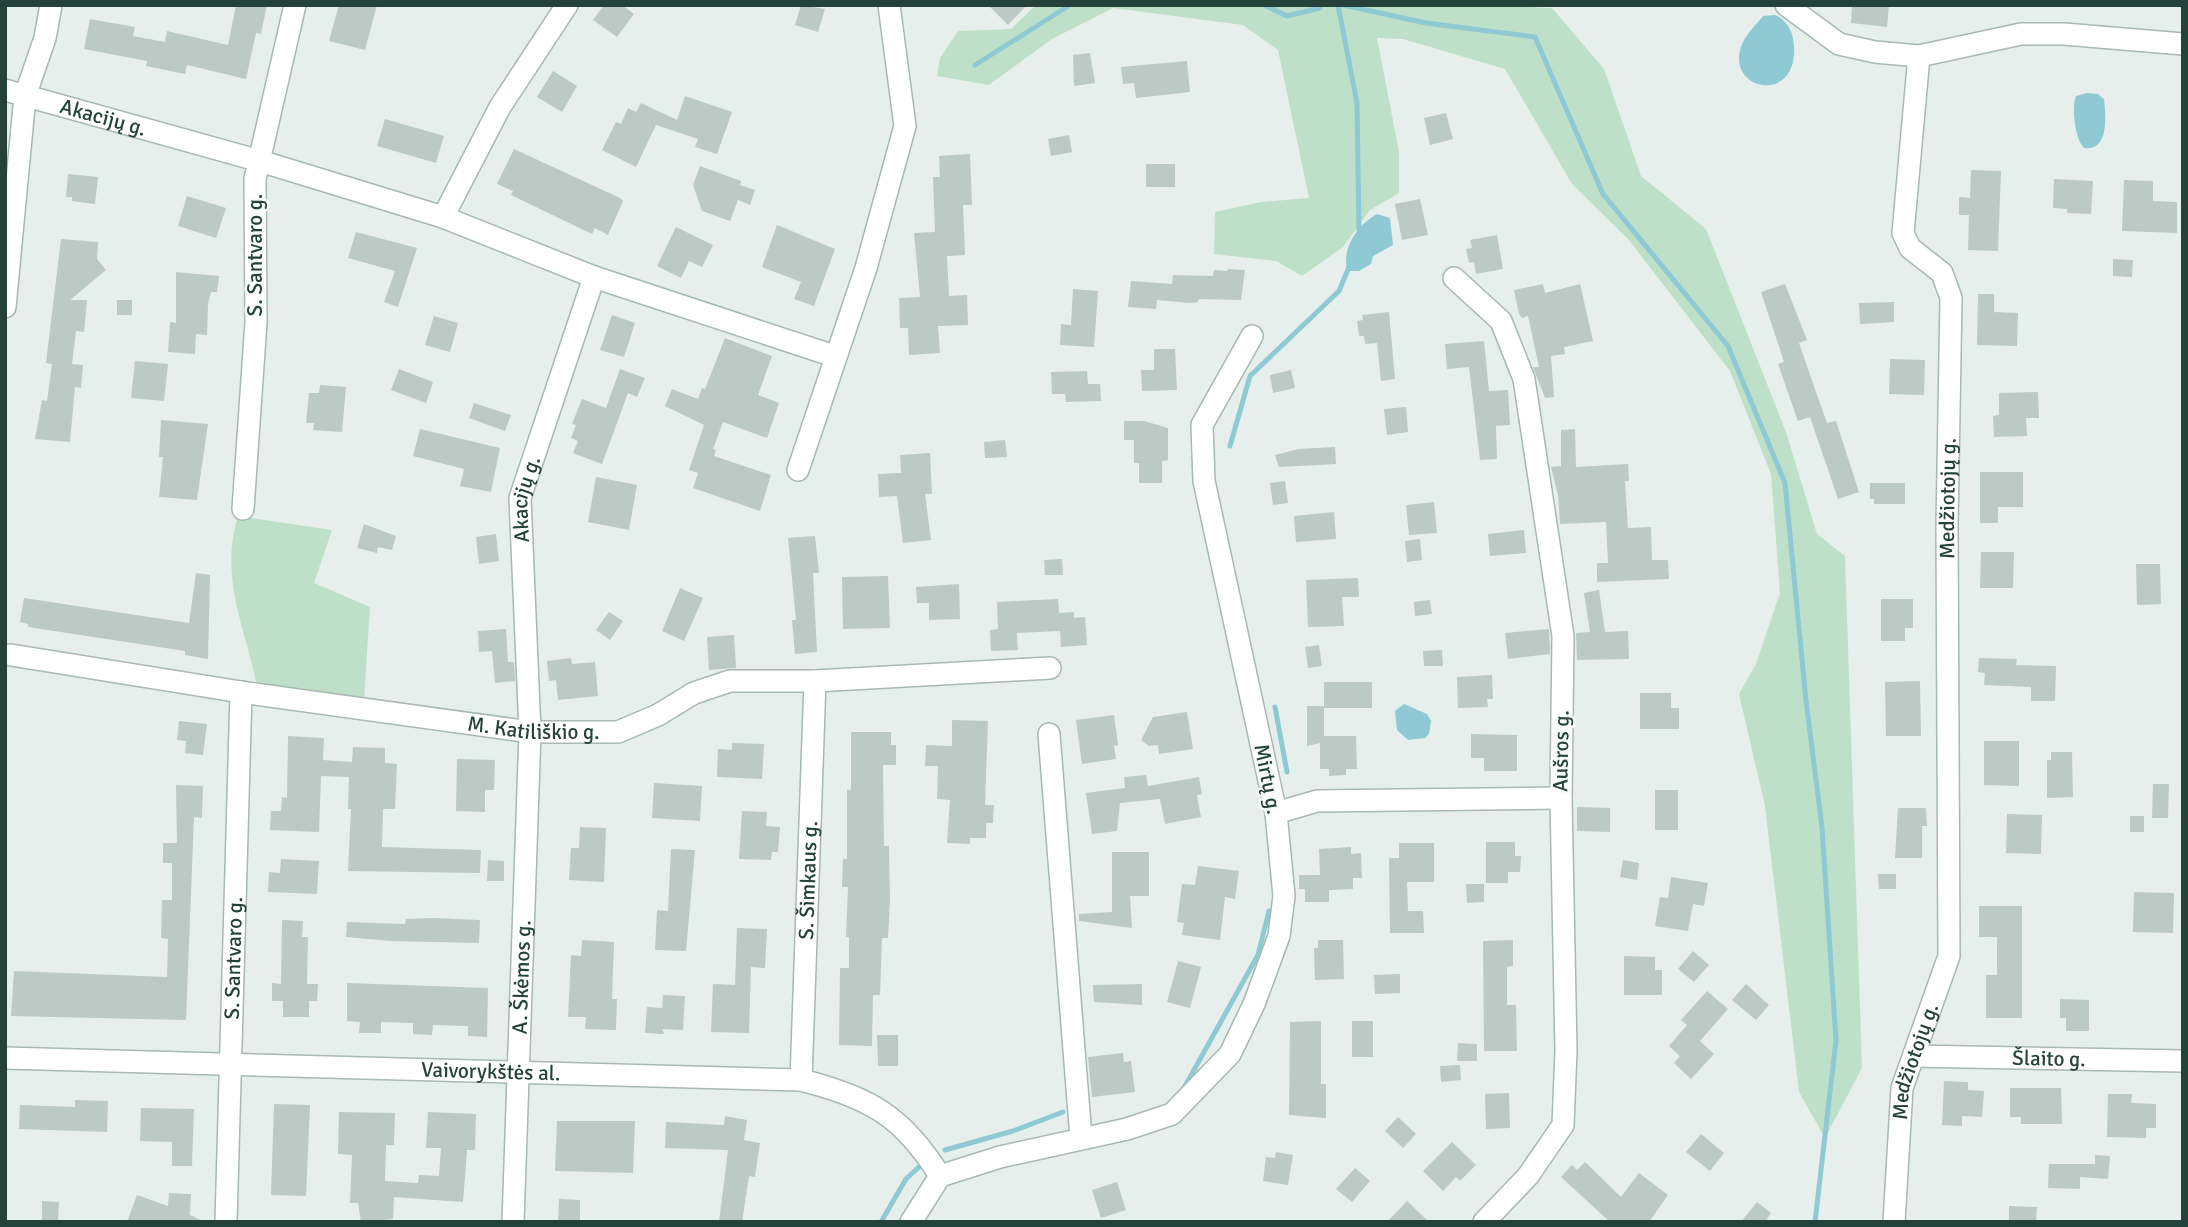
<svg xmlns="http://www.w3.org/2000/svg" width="2188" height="1227" font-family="Signika,sans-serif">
	<rect width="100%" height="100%" fill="#e6efeb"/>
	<path fill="#bfe0c8" d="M1036,5H1485L1552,8L1604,69L1641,176L1706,229L1786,432L1817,534L1845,556L1862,1068L1825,1138L1799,1092L1765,806L1739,694L1756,664L1780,593L1771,474L1730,371L1628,239L1572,184L1505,69L1403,39L1377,38L1399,152V193L1370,210L1343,247L1302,276L1276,261L1214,254L1215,212L1261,202L1309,198L1278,50L1243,25L1113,8L1052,39L989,85L937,76L940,58L958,31L1011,29Z
		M238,516L332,530L314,583L370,607L364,700L257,686C245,626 219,578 238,516Z"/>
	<path fill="#8ec9d4" d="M1775,15C1788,21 1793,32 1794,46C1798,107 1721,90 1743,42C1747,33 1757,24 1763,16Z
		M2087,93L2098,94L2104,99C2106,116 2109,152 2084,148C2075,139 2071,107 2076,96Z
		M1377,214L1390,218L1393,245L1373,256L1371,264L1359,271H1347C1342,247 1357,226 1377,214Z
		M1404,704L1427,714L1431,721L1429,734L1425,738L1408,740L1397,730L1395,711Z"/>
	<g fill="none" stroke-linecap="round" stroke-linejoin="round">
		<path stroke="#8ec9d4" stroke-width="5" d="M1264,5L1287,16L1320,8
			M1338,5L1357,103L1359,231
			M1343,5L1426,23L1535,37L1603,194L1728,346L1785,483L1806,701L1822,827L1836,1040L1815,1222
			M975,65L1070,5
			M1230,446L1250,376L1339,291L1349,267
			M1275,707L1287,772
			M1184,1088L1258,955L1269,911
			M945,1150L1013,1131L1063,1112
			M881,1222L906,1179L919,1167"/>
	</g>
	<path fill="#bbcac4" d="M236,5H267L261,34L256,33L246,79L187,65L185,74L146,66L147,61L84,49L90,19L135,27L133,36L165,42L167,31L228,45Z
		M339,5H377L365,50L329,41Z
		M604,5H622L634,14L617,37L593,20Z
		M801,5L825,9L818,32L795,25Z
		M988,5H1027L1008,25Z
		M1852,5H1889L1887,27L1851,23Z
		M1090,53L1095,83L1074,86L1073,55Z
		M1187,61L1190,92L1136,98L1134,83L1123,84L1121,67Z
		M553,71L577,86L562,112L537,97Z
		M685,96L732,112L717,154L695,147L698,139L656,125L636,167L602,150L616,122L621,124L628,108L636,112L641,103L677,120Z
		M1446,113L1453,139L1430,145L1424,118Z
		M385,119L444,136L436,163L377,146Z
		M1069,135L1072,152L1051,156L1048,139Z
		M514,149L620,198L623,201L608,235L595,228L592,234L511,195L513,191L497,184Z
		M970,154L972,205H963L965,255L947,256L949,296L967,295L968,325L938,326L940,353L909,355L908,328H900L899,298L920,297L914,233L935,232L933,177H940L939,156Z
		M1146,164H1175V187H1146Z
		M700,166L741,181L740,185L755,190L750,205L738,200L730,221L702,211L693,185Z
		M1971,170L2001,171L1998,251L1968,250L1969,215H1959V197L1970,198Z
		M68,174L98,177L95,204L72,201V197H66Z
		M2054,179L2093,181L2091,214L2067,213V209L2053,208Z
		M2124,180L2153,181V201L2177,202V233L2122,231Z
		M187,196L226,208L216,238L178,226Z
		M1420,199L1428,235L1402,240L1395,204Z
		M777,225L835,249L814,306L794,299L801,282L762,267Z
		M676,227L713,245L702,267L689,261L681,278L657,266Z
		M356,232L417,248L398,307L384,302L395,271L348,258Z
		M1497,235L1503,269L1476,274L1474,262L1469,263L1466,249L1472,248L1470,240Z
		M61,239L98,242L97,259L106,270L70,300H87L84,332L76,331L72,364L83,365L81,388L75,387L70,442L35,439L42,400L47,401L52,364L46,363Z
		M2113,259L2133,260L2132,277L2113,276Z
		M1228,269L1245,270L1241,300L1199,299L1198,302L1189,303L1157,300L1156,309L1128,307L1131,281L1172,284L1173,275L1213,276L1214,270L1227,271Z
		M176,272L219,276L217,292H211L208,304L207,335L196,334L195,354L168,352L170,322L176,323Z
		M1543,284L1545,293L1580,284L1593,341L1564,347L1565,354L1551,356L1554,397L1545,398L1533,367H1539L1528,316L1522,318L1519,314L1514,290Z
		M1785,284L1807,340L1799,343L1816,392L1827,423L1836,421L1859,492L1838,499L1810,417L1798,421L1778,364L1784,362L1761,292Z
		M1073,289L1098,291L1094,347L1060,345L1061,324L1071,325Z
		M1978,294H1994V312L2018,313L2017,346L1977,345Z
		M117,300H132V315H117Z
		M1894,302V322L1860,324L1859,303Z
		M1389,312L1395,379L1381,381L1377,343L1365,344L1364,336H1359L1357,321L1363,320L1362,315Z
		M612,315L635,323L624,357L600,350Z
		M434,316L458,323L450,352L425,345Z
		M725,338L772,356L758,395L779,403L767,438L723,422L713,449L716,450L714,456L771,475L760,511L693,488L698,473L689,470L704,425L665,406L672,389L698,399L702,388L705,389Z
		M1484,341L1489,391L1508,390L1510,425L1496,426L1497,459L1480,460L1469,367L1447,369L1445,344Z
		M1154,349H1175L1177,390L1142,391L1141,370H1154Z
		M1890,359L1925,360L1924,395L1889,394Z
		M135,361L168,364L164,401L131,398Z
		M399,369L433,382L426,403L391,390Z
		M620,369L645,378L637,397L628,393L602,464L573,453L578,441L571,438L576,425L572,424L582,399L606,408Z
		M1291,370L1295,388L1273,393L1270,375Z
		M1087,371L1088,384H1100L1101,401L1066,402L1065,394H1052L1051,372Z
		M320,385L346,387L342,432L313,430L314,423H306L309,393H319Z
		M2038,392L2039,418H2026L2027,436L1994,437L1993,416L1999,415V393Z
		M474,403L511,415L505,431L469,418Z
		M1406,407L1408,432L1387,435L1384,409Z
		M161,420L208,424L197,500L159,497L163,457H159Z
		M1124,421H1144L1168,428V460L1162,461V483H1139V463H1134V440H1124Z
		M420,429L500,448L491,492L460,486L464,469L413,456Z
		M1575,429L1576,467L1628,464L1629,481H1625L1628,528L1651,527L1652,560H1668L1669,579L1597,582V563H1608L1606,522L1560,524L1558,495L1551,467L1561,466V430Z
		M1005,440L1007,457L985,458L984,442Z
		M1335,447L1336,464L1279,467L1275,455L1299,449Z
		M930,453L932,494H925L931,540L903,543L897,496L879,497L878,474L901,473L900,455Z
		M1980,472H2023V507H1998V523H1980Z
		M596,477L637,485L629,530L588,522Z
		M1285,481L1288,503L1273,505L1270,483Z
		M1870,483H1905V504H1874V499H1870Z
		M1434,502L1437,533L1409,535L1406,505Z
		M1334,512L1336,539L1296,542L1294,516Z
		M364,524L396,536L392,550L378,547L377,553L357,548Z
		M1524,530L1526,553L1490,556L1488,534Z
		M496,534L499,561L479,564L476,537Z
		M815,536L819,573H813L817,652L795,654L792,620H796L788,538Z
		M1420,539L1422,560L1407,562L1405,541Z
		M1981,552H2014L2013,588H1980Z
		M1062,559L1063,575H1045L1044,560Z
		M2136,564H2160L2161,604L2137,605Z
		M196,573L210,575L208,659L185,655V651L28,627V624L20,622L24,598L189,623Z
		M888,576L890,628L843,629L842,577Z
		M1358,578L1359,597H1342L1344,626L1308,627L1306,580Z
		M959,584L960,619L929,620V603H917L916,587Z
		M680,588L703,598L684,641L662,631Z
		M1599,590L1605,632L1628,631L1629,659L1577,660L1576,633L1590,632L1584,593Z
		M1058,599L1059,613L1074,612V618L1085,617L1087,645L1061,647L1060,631L1017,633L1018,650L991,651L990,630L998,629L997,602Z
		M1881,599H1913V628H1905V641H1881Z
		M1430,600L1432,614L1415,616L1414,602Z
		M609,612L623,621L610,640L596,630Z
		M506,629L508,662H514L515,681L495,683L492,651L479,652L478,631Z
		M1549,629L1550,654L1508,659L1505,633Z
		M734,635L736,668L709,670L707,637Z
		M1319,645L1322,666L1308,668L1305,647Z
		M1442,650L1443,666H1424L1423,651Z
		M571,658L572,664L595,662L598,696L558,700L556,680L549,681L547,661Z
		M1979,658L2017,659L2016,665L2056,666L2055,701H2031V687L1984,685L1985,673L1978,672Z
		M1492,675L1493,699H1487L1488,707L1458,708L1457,677Z
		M1920,681L1921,736H1886L1885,682Z
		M1324,682H1372V708H1324V736H1356L1357,769H1346V775L1329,776V769H1320V743L1307,746V706H1324Z
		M1640,693H1671V708H1679V729H1640Z
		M1187,712L1193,749L1159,754L1158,745L1149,746L1141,740L1153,717Z
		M1114,715L1118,745L1114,746L1116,759L1082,764L1076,720Z
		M952,720L988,721L985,805H994L993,823H986V838H970V844L947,843L950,800L937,799L938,766H925L926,745L952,746Z
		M179,721L207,724L203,755L185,753L186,741L177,740Z
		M851,732H891V745H896V765H883L884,846H889L890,901L888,938H882L880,995H873L872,1046L839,1045L840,968H849V937H846L848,887H842L843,859H847V790H851Z
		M1471,734L1517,735V771H1484V758H1471Z
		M288,736L324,738L323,760L352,762L353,747L385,748V763L397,764L395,809H383L382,847L481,850L480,873L348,871L351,809H348L349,777L321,776L319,832L270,830L271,811H281L282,797L287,798Z
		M1984,741H2019V786L1984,785Z
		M732,743L764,744L762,779L717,777L718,749L732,750Z
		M2051,752H2072L2073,797L2047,798V760H2051Z
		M457,759L495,760L494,790H485V812L456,811Z
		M1146,775L1148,786L1199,777L1202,794L1197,795L1201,817L1165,824L1160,799L1120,803L1117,831L1092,834L1086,793L1125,788L1124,777Z
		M654,783L702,786L700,821L652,818Z
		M2153,784H2169L2168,818H2152Z
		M176,785L203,786L202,818L194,817L186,1020L11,1016L14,971L167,977L168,939L161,938L162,900H172V863H163V843H177Z
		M1655,790H1678V830H1655Z
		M1577,807L1610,808V832L1577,831Z
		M1898,808H1926L1927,826H1922V858H1895Z
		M742,811L767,812L766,826L780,827L778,852H772L771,860L739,859Z
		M2007,814L2042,815L2041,854L2006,853Z
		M2130,816H2144V832H2130Z
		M580,827L606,828L604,882L569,880L571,848H579Z
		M1486,842H1515V856H1521L1520,872H1508V883H1486Z
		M1399,843H1434V882H1407L1408,911H1423L1424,933H1390L1389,858H1399Z
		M1351,847V854L1361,853L1362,878H1353V889L1329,890V902H1305V889H1299V875H1320L1319,849Z
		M671,849L695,850L686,951L655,950L657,910L668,911Z
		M1112,852H1149V896H1130L1132,928L1079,921V914L1112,912Z
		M281,859L319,861L317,894L268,892L269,872L280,873Z
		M488,860L504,861V881H487Z
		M1623,860L1639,863L1637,880L1620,877Z
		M1198,866L1239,871L1235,899L1225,897L1220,940L1182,935L1184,923L1177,922L1182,884L1195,885Z
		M1878,874H1896V889H1879Z
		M1671,877L1708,883L1704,906L1693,904L1688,931L1655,926L1660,897L1668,898Z
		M1466,884H1484V902L1467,903Z
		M2134,892L2174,893L2173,933L2133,932Z
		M1979,906H2022V1018H1986V975H1997V937H1979Z
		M434,918L480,920L479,943L391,941L346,937L347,922L405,924L406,919Z
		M282,920L303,921L302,937H308L307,984H318L317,1001H309V1017H283V1001H272V983L281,984Z
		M737,928L767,929L765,968L751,967L749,1033L711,1032L713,984L735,985Z
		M582,940L614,942L612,999H617L616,1030L585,1029L586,1017H568L571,955L581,956Z
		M1318,940H1343L1344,979L1315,980L1314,948H1318Z
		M1513,940V966L1507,967V1005H1516L1517,1051H1484L1483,941Z
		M1693,951L1709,965L1694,982L1678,969Z
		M1624,956L1655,957V970H1662V995H1624Z
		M1178,961L1201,967L1190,1008L1167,1002Z
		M1400,974V993L1375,994L1374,975Z
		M347,983L488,988L487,1037L468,1036V1026L433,1025L432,1035L413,1034V1023L381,1022V1033H359L360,1022L347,1021Z
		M1142,984V1005L1094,1002L1093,985Z
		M1746,984L1769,1005L1756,1020L1732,1000Z
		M1707,991L1728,1009L1700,1041L1714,1054L1691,1079L1674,1063L1680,1056L1669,1046L1687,1025L1681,1020Z
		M663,995L685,996L683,1030L662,1029L664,1034L645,1033L647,1007L662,1008Z
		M2060,999L2089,1000V1031H2066V1018H2060Z
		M1321,1021V1084H1326V1118L1289,1115L1290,1022Z
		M1352,1021H1373V1057H1352Z
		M877,1035H898V1066H878Z
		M1458,1043L1477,1044V1061H1457Z
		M1123,1053L1124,1062L1131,1061L1135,1092L1092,1097L1088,1057Z
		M1460,1065L1461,1080L1441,1082L1440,1066Z
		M1944,1081L1968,1082V1090L1984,1091L1982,1117L1962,1116V1126L1942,1125Z
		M2010,1088H2061L2062,1124H2021V1117H2010Z
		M1509,1093L1510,1128L1486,1129L1485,1094Z
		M2108,1094H2132L2131,1103L2156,1104V1128H2146V1138L2107,1137Z
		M75,1100L108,1101L107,1132L19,1129L20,1105L75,1107Z
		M274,1104L310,1105L306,1196L271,1195Z
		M141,1108L194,1109L192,1166H172V1142L140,1141Z
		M339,1112L395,1113L394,1145H386L385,1181L418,1183L419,1175L439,1176L441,1148H426L428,1112L476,1114L475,1150H467L463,1202L394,1197L393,1219L361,1222L358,1203H350L352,1155L338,1154Z
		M725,1116L747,1120L744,1140L760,1143L755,1177L749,1176L742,1222H719L728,1150L665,1148L666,1122L724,1125Z
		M1398,1117L1416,1134L1403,1148L1385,1131Z
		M557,1121H635L633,1173L555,1171Z
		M1701,1134L1724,1153L1710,1171L1686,1152Z
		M1452,1142L1476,1165L1460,1181L1456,1177L1443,1191L1423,1171Z
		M1276,1152L1293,1155L1288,1185L1263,1181L1266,1157L1275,1158Z
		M2095,1155L2110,1156L2108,1179L2080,1177V1189L2048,1188L2049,1164H2095Z
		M1585,1162L1621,1197L1639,1173L1668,1195L1649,1222H1610L1561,1177L1572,1165L1577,1170Z
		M1355,1168L1370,1181L1352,1202L1336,1189Z
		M1117,1182L1126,1210L1101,1218L1092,1190Z
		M169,1193L191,1194L190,1215L205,1222H127L137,1195L168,1206Z
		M559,1199L580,1200V1222H558Z
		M42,1201L59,1202L58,1222H42Z
		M1407,1201L1429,1222H1387Z
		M1757,1202L1771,1213L1765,1222H1741Z
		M2009,1206L2037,1207L2036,1222H2009Z"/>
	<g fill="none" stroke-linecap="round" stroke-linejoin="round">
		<defs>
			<g id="minor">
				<path d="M1786,5L1839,44L1875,52L1919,56L2021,34H2064L2183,44"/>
				<path id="s1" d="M5,90L260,161L443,217L594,277L834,356"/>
				<path d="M443,217L500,107L567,5"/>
				<path d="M1454,278L1501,321L1524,379L1563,636L1561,798L1566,1051L1563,1125L1528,1176L1484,1222"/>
				<path d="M5,307L25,96L45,38L51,5"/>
				<path d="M798,470L866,268L905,126L889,5"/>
				<path d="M243,509L256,322L255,179L295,5"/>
				<path id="s2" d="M11,655L241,692L530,732H618L658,715L694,693L730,681H815L1050,668"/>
				<path d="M1049,734L1081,1138"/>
				<path d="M1276,813L1317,801L1561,798"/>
				<path id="s3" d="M1914,1056L2183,1061"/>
				<path id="s4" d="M5,1058L801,1080C869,1097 903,1116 940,1176"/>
				<path id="s5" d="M801,1080L815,681"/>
				<path id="s6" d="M226,1222L241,692"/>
				<path id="s7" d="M513,1222L530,732L520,498L594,277"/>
				<path d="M911,1222L940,1176L1000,1157L1127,1129L1172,1114L1230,1054L1254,1004L1279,936L1284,896L1276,813L1204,481L1202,425L1252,336"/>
				<path id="s8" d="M1894,1222L1902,1088L1949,956L1947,525L1951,298L1942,273L1910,248L1903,233L1919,56"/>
			</g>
		</defs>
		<use href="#minor" stroke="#a8b8b2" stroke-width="24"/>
		<use href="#minor" stroke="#fff" stroke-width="21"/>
	</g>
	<g text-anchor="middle" stroke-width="5" stroke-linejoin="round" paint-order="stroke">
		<g font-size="21" fill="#24423a" stroke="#f7fbf9">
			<text dy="7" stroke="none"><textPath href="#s1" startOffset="102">Akacijų g.</textPath></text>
			<text transform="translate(255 255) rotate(-90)" y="7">S. Santvaro g.</text>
			<text dy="7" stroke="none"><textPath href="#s7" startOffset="724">Akacijų g.</textPath></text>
			<text dy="7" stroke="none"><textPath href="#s8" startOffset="732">Medžiotojų g.</textPath></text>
			<text dy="7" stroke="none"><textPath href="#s2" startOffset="528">M. Katiliškio g.</textPath></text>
			<text transform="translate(1561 751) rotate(-89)" y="7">Aušros g.</text>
			<text transform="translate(1268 779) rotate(79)" y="7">Mirtų g.</text>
			<text dy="7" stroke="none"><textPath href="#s5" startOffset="200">S. Šimkaus g.</textPath></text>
			<text dy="7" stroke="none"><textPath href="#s6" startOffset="264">S. Santvaro g.</textPath></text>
			<text dy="7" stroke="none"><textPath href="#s7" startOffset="245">A. Škėmos g.</textPath></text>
			<text dy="7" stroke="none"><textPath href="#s3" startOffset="135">Šlaito g.</textPath></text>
			<text dy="7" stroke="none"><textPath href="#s8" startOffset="163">Medžiotojų g.</textPath></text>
			<text dy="7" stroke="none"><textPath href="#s4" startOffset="486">Vaivorykštės al.</textPath></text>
		</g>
	</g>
	<rect width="2188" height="1227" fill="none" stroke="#24423a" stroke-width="14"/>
</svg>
